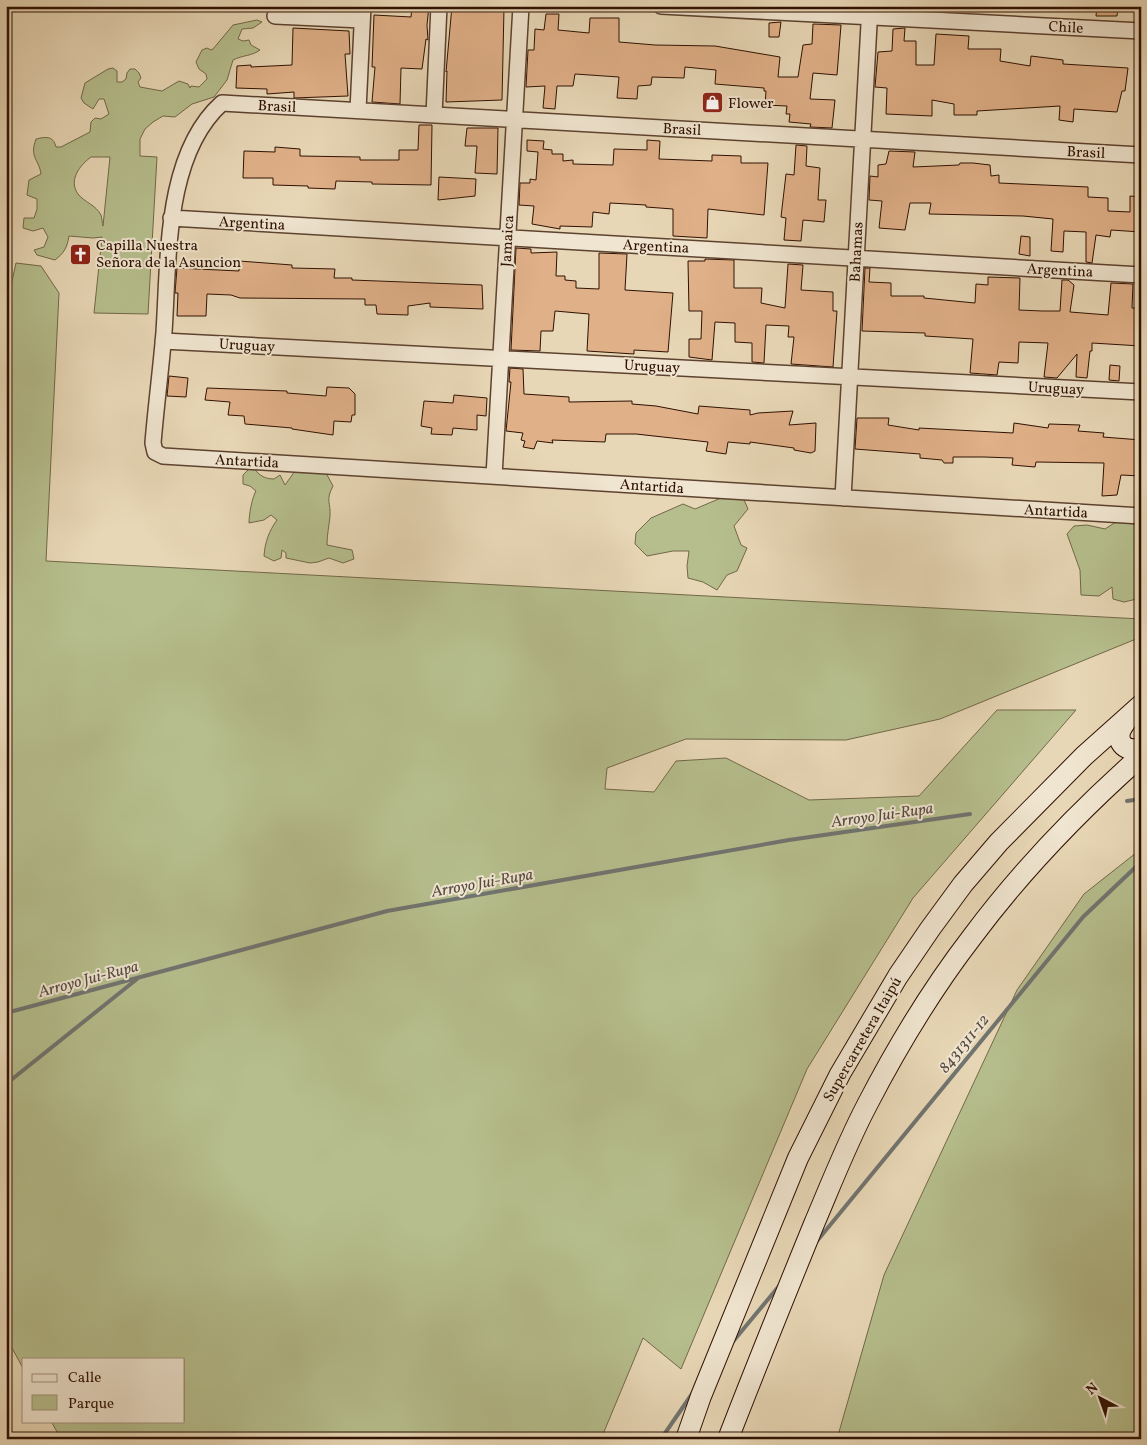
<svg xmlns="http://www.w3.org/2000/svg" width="1147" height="1445" font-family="Vollkorn,serif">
	<rect width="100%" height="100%" fill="#e8d7b6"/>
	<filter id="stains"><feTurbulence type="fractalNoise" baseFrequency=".004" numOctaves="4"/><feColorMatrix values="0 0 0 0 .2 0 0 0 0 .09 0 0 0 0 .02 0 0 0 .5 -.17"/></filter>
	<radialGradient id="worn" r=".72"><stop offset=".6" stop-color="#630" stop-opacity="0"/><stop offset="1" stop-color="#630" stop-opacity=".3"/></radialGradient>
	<path fill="#b6be8d" stroke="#726848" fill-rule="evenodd" d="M257,20L262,22L253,28L242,29L238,39L243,41L249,40L251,45L260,50C252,56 243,55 233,60L227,80L214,97L192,104L175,117L163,116L153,122L145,129L140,139V156L157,157L148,314L94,313L102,237L93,238L69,236C67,248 64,253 55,260L37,255L34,250L44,247L48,237L43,228L33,231L23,228L24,218H34L37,209V199L27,195L29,180L41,174C39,159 29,158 36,139C45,137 53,135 56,147H61L90,132L91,122L95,118L101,119L109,114L104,99H99L93,109L84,103L81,98L85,83L108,69L113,68L117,71V82H122L126,79L127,73L130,69H135L139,73L141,78L138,82L140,87L162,91L179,81L188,84L190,88L191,86L199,87L207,79L206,74L199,69L196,62L202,50L207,48L211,50L213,49L233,25ZM91,157H110L103,226C102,223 102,218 101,215C96,205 84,202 78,194C68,180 80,165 91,157Z
		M16,263L41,266L59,293L46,561L1141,619V637L940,719L846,740L686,739L607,768L605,789L654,792L676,761L726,758L809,800L919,796L997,710H1076L913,898L807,1069L681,1369L643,1338L601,1439H61L51,1421H184V1359H24V1370L6,1337V309Z
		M254,468C259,476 266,479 274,479L280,475L285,485L295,471C306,471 315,474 326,473L333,486C325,501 331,502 330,516C329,526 327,535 327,545L352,550L354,559L343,563L329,558L318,562L310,563L286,558V553L282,550L281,558L274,561L264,556C265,542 269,531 277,520L271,515L264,520L249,523C249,514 252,498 256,491L250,486L243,484V475L249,469Z
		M741,493L748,509L734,526L741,545L747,548L737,571L727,575L717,590L703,582L688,578L687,566L689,551H673L647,556L635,544L636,533L651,518L683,504L695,509L728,495Z
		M1141,517V598L1124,602L1113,599L1112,587L1099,596L1081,595L1080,570L1067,534L1074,526L1087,525L1105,529L1119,520Z
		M1141,849V1439H837L884,1275L1017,990L1084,894Z"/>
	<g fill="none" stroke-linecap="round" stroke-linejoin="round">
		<path stroke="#717470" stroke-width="4" d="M1127,801L1141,799
			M6,1013L387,911L789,840L970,814
			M6,1084L137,979
			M817,1241L1083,917L1141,862
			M731,1344L779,1286
			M661,1439L694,1391"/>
	</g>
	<path fill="#e0b088" stroke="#2f1102" d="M412,6H429L427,25L428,40L426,39L422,69L401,68L400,104L372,102L375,67H372L374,15L411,17Z
		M452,6L504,8L502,100L446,102L447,71L446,72Z
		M1097,6H1118L1117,16H1096Z
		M546,14H559L558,30L589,33L590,18H619V42L655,45L715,46L780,57L778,77H798L803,45L812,44L813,24L841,25L837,75L813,73L810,99L835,100L832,128L810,127L811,124L789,122L790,114H786L787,106L765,105L766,91H764V88L715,84L716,70L685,67L684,78L652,77L651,85L638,86L637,99L617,98L619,77L575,74L573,86H557L555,109L543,108L545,86L526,87L528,50H534L535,29L544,30Z
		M781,22L779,37H769V23Z
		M293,28L349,31L350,54H345L348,96L294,98V92L267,94V89L236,88L237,66L251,65V67L292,65Z
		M905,28L904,41H916V65H934L936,34L969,36L968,49H1001L1000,61L1030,66L1031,56L1063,60V64L1128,68L1125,91H1122L1117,112L1074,109L1073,122L1059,120L1060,106L977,111V115H954V104L932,100V116L886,114L887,88L875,87L878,52L892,51L893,29Z
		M419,125H432L431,185L372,184V182L336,181L335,189L308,188V186L273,185V178H243L244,151L275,152V147L300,149V156L360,157V160H399V150H418Z
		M467,128H498L497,174L475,173L477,146H465Z
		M527,140L544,141L543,149L552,150V154H563V161L573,160V164L613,165L614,149L647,150V140L660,141L659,159L712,161V155L741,156V163H768L764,215L708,209L707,238L673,236V209L646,207V205L610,203L609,214L593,212L592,227L560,226V229L532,224L534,206L519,205L520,183H530V179L536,180L538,152L527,151Z
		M796,145L807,146L806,166L820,168L818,200H826L824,222L803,220L801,241L784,240L786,218L781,217L786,174L794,175Z
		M889,151L915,152L913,167L959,165L960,163H973L990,165L991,176L999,175V183L1088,187V197L1108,198V211L1130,212V196L1141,197V232L1111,230L1110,237L1096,235L1092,263L1086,262V232L1064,231L1063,252L1051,251L1053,219L1023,216L929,214L931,203H910L905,230L879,228L882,201L869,200L870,176L878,177V165L886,164Z
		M439,177L476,179L475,196L438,200Z
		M1021,236L1030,237V256L1019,254Z
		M516,248L531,249V253L557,252L556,276H565V280L576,281V288L599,289V253L627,254L625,290L673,293L668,352L634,350V354L587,351L589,314L555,311L553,331H541L540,351L511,350Z
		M705,259L734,260V288H762L761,303L785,308L788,264L803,265L801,290L833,292V311H837L833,367L791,364L794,337H788L789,326L766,325L764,363L752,362V343L735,342V323L715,322L712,360L689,357V339H701L702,311H689L688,261H705Z
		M239,261L292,265V268L335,269L334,278H352V280L482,285L483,309L430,307V303L408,306V315L377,314L376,305H365V299L240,298L231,295L207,294L206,316H177L178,293H175L177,268L239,271Z
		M865,268H870L869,282L891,283V296H924V298L975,303L976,284L988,285V277L1020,278L1019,310L1042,311H1060L1062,280H1068L1074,285L1070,312L1108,315L1111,283L1133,284L1132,308H1141V346L1092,343V351H1090L1087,378L1076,377L1077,354L1057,378L1044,377L1048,343L1019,342L1018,363L999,362L997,375L970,373L973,339L925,336V333L862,331Z
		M1110,365L1120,366L1119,381L1109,380Z
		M510,368L523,369L524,394L569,397V402L632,401V404L656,406L698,414L699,406L750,410V415L758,413L793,411L789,425L816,423L815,451L811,453L794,450V448L750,442V444L728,442L726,454L706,451L708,442L636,434H606L605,442L552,440L553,443L537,441L534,449L523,447L525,441L521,440L523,433L506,431L511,382H509Z
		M169,376L188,378L186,397L167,396Z
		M327,387L349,388L355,394V415H352L351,422L334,421L333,435L292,429V428L245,424L244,416L228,415L230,402L205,400L207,388L287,391V393L326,396Z
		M454,395L487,398L486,416L477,415V430L453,428L452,435L431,434L432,428L421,426L424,401L453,403Z
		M857,418H889L888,425L919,430V428L1013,433L1014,423L1048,428L1049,424L1080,425L1078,431L1104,433L1103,437L1141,440V476L1121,475L1117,495L1102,496L1104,463L1036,462L1035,467L1012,465L1013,458L984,457H953V463H944L942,460L920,458V454L855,449Z"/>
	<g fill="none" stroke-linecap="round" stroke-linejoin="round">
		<defs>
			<path id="street" d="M661,6L1141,31
				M275,16L362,20
				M358,110L363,6
				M434,115L439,6
				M1141,155L222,103C164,155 169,260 164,332C161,369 156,406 153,443L155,452L163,456L1141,516
				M171,218L1141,275
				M163,341L1141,392
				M494,476L521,6
				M843,498L870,6"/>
			<path id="secondary" d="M1129,717C1126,722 1122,726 1120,732C1117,746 1129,752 1141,748
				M686,1439L701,1396L798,1158L840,1074L898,976L930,929L963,884L999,842L1084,756L1141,705
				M728,1439C756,1367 785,1295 814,1224C831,1184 847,1143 867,1105C897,1047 932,989 972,937C1021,871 1079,811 1141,756"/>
		</defs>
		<use href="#street" stroke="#5d422f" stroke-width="18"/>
		<use href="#secondary" stroke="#2f1102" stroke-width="22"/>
		<use href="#street" stroke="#f0e5d0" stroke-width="15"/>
		<use href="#secondary" stroke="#f0e5d0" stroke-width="20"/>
	</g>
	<defs>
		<symbol id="shop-square" viewBox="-11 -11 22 22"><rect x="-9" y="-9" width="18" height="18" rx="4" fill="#8f2418" stroke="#f0e5d0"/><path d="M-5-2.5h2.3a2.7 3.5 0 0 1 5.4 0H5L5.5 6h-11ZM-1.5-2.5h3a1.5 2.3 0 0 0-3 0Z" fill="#fff"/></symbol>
		<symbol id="church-square" viewBox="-11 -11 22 22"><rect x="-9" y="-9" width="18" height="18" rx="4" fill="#8f2418" stroke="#f0e5d0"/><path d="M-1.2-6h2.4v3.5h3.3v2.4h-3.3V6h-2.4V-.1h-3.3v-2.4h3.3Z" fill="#fff"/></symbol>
	</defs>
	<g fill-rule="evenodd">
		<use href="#shop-square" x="700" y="90" width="25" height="25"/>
		<use href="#church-square" x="68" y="242" width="25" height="25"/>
	</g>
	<g text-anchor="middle" stroke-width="4" stroke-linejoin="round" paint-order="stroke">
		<g font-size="15" fill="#2f1102" stroke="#f0e5d0">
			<text transform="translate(1066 27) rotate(3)" y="5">Chile</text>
			<text transform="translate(277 106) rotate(3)" y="5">Brasil</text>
			<text transform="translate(682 129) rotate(3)" y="5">Brasil</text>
			<text transform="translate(1086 152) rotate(3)" y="5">Brasil</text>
			<text transform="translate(252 223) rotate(3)" y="5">Argentina</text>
			<text transform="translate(507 241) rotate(-87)" y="5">Jamaica</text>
			<text transform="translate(656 246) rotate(3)" y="5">Argentina</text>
			<text transform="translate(856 252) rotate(-87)" y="5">Bahamas</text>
			<text transform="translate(1060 270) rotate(3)" y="5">Argentina</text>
			<text transform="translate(247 345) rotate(3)" y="5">Uruguay</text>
			<text transform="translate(652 366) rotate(3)" y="5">Uruguay</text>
			<text transform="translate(1056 388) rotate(3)" y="5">Uruguay</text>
			<text transform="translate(247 461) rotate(3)" y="5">Antartida</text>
			<text transform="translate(652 486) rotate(4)" y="5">Antartida</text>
			<text transform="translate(1056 511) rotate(3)" y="5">Antartida</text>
			<text transform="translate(862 1039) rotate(-60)" y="5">Supercarretera Itaipú</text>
		</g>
		<g font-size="15" fill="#2f1102" stroke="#f0e5d0" text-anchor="start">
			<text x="728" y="108">Flower</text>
			<text x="96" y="250">Capilla Nuestra<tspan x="96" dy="17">Señora de la Asuncion</tspan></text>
		</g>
		<g font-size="16" font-style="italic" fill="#564b42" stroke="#f0e5d0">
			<text transform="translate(882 814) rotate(-8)" y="6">Arroyo Jui-Rupa</text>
			<text transform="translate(482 882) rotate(-10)" y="6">Arroyo Jui-Rupa</text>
			<text transform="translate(88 978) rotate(-15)" y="6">Arroyo Jui-Rupa</text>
			<text transform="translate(963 1043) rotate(-51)" y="6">8431311-12</text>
		</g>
	</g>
	<rect width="1147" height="1445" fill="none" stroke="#e8d7b6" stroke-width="25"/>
	<rect x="8" y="8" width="1132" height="1430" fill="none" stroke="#2f1102" stroke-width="2.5"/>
	<rect x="12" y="12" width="1122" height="1420" fill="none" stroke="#2f1102"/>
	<rect x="22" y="1358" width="162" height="65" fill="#f0e5d0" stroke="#a3907e"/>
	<rect x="32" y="1374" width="25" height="8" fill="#f0e5d0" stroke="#a3907e"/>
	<text x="68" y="1382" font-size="15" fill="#2f1102">Calle</text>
	<rect x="32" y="1395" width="25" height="15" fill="#b6be8d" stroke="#a3907e"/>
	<text x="68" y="1408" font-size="15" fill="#2f1102">Parque</text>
	<g transform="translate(1100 1398) rotate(319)" stroke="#f0e5d0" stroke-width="4" paint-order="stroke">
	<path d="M0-4L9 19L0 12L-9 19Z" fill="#2f1102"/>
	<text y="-8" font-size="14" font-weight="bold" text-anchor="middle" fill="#2f1102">N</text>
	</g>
	<rect width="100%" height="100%" filter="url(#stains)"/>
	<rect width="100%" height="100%" fill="url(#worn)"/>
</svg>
